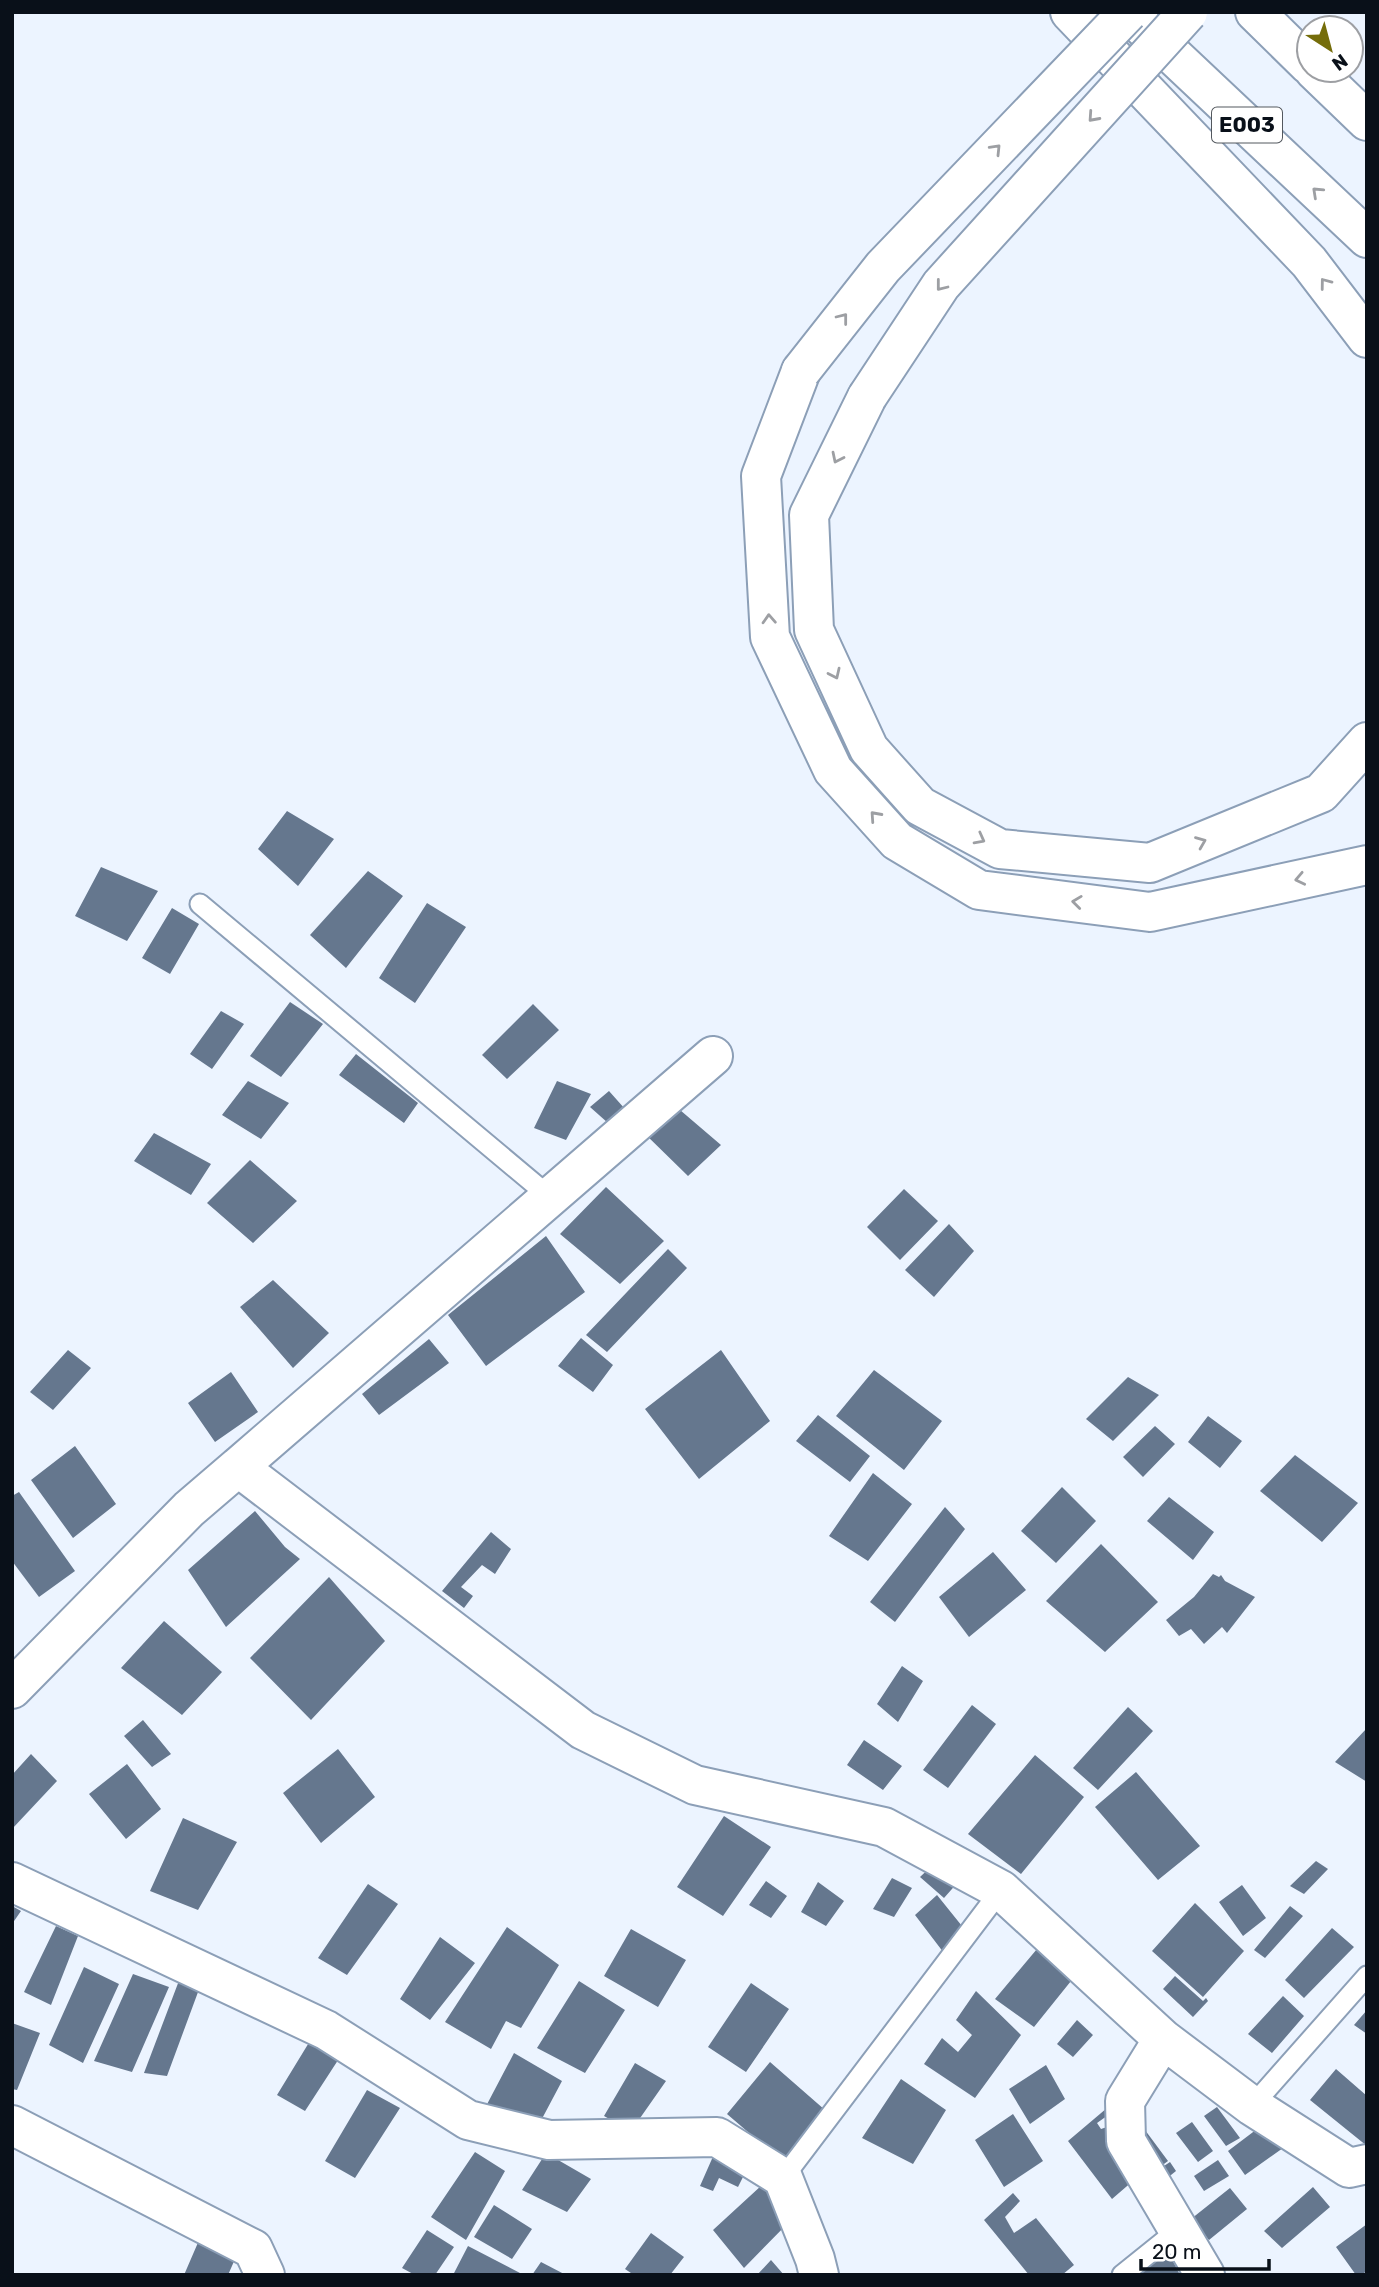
<svg xmlns="http://www.w3.org/2000/svg" width="1379" height="2287" font-family="Rubik,sans-serif">
	<rect width="100%" height="100%" fill="#ecf4ff"/>
	<path fill="#65778e" d="M287,811L334,839L298,886L258,849Z
		M101,867L158,891L127,941L75,916Z
		M368,871L403,896L346,968L310,935Z
		M427,903L466,927L415,1003L379,978Z
		M172,908L199,924L170,974L142,958Z
		M290,1002L323,1024L281,1077L250,1056Z
		M533,1004L559,1030L507,1079L482,1055Z
		M221,1011L244,1024L212,1069L190,1054Z
		M356,1054L418,1103L404,1123L339,1075Z
		M248,1081L289,1103L261,1139L222,1115Z
		M557,1081L591,1094L566,1140L534,1128Z
		M609,1091L625,1109L608,1123L590,1107Z
		M673,1104L721,1145L688,1176L642,1131Z
		M154,1133L211,1164L191,1195L134,1161Z
		M250,1160L297,1201L253,1243L207,1203Z
		M606,1187L664,1241L620,1284L560,1234Z
		M904,1189L938,1221L900,1260L867,1227Z
		M949,1224L974,1251L934,1297L905,1270Z
		M546,1236L585,1292L486,1366L448,1315Z
		M668,1249L687,1268L607,1352L586,1335Z
		M273,1280L329,1333L293,1368L240,1307Z
		M581,1338L613,1365L593,1392L558,1366Z
		M429,1339L449,1363L379,1415L362,1394Z
		M68,1350L91,1368L53,1410L30,1392Z
		M721,1350L770,1421L699,1479L645,1409Z
		M874,1370L942,1421L904,1470L836,1416Z
		M231,1372L258,1412L215,1442L188,1403Z
		M1128,1377L1159,1395L1113,1441L1086,1419Z
		M818,1415L870,1456L850,1482L796,1441Z
		M1208,1416L1242,1441L1220,1468L1188,1442Z
		M1155,1426L1175,1444L1143,1477L1123,1457Z
		M75,1446L116,1504L73,1538L31,1480Z
		M1295,1455L1358,1503L1322,1542L1260,1491Z
		M873,1473L912,1504L868,1561L829,1536Z
		M1062,1487L1096,1521L1056,1563L1021,1531Z
		M19,1492L75,1571L39,1597L12,1561V1496Z
		M1169,1497L1214,1532L1193,1560L1147,1521Z
		M945,1507L965,1529L895,1622L870,1602Z
		M255,1511L285,1547L300,1559L226,1627L188,1570Z
		M491,1532L511,1549L495,1574L482,1565L461,1587L473,1596L464,1608L442,1591Z
		M1101,1544L1158,1602L1105,1652L1046,1601Z
		M993,1552L1026,1590L969,1637L939,1597Z
		M1213,1574L1219,1577L1221,1575L1225,1581L1255,1597L1227,1633L1222,1627L1204,1644L1191,1629L1179,1636L1166,1620L1194,1597Z
		M329,1577L385,1641L311,1720L250,1658Z
		M164,1621L222,1672L182,1715L121,1668Z
		M902,1666L923,1681L898,1722L877,1704Z
		M972,1705L996,1724L948,1788L923,1770Z
		M1128,1707L1153,1731L1098,1790L1073,1768Z
		M143,1720L171,1754L152,1767L124,1736Z
		M1367,1728V1782L1335,1762Z
		M864,1740L902,1766L883,1790L847,1765Z
		M338,1749L375,1797L321,1843L283,1793Z
		M31,1754L57,1781L12,1829V1775Z
		M1035,1755L1084,1797L1021,1874L968,1834Z
		M127,1764L161,1809L126,1839L89,1794Z
		M1136,1772L1200,1846L1158,1880L1095,1807Z
		M724,1816L771,1847L723,1916L677,1887Z
		M183,1818L237,1842L198,1910L150,1891Z
		M938,1860L959,1881L944,1898L920,1877Z
		M1316,1861L1328,1869L1304,1894L1290,1886Z
		M892,1878L912,1888L894,1917L873,1909Z
		M766,1881L787,1896L771,1918L749,1905Z
		M818,1882L844,1901L826,1926L801,1912Z
		M368,1884L398,1904L347,1975L318,1958Z
		M1242,1885L1266,1918L1243,1936L1219,1902Z
		M937,1895L970,1936L950,1961L915,1915Z
		M1195,1903L1244,1951L1203,1997L1152,1951Z
		M12,1906L21,1911L12,1924Z
		M1290,1906L1303,1916L1265,1958L1254,1950Z
		M56,1926L78,1936L51,2005L24,1992Z
		M507,1927L559,1965L521,2028L506,2021L491,2049L445,2022Z
		M1332,1928L1354,1947L1304,1998L1285,1980Z
		M631,1929L686,1960L658,2007L604,1976Z
		M440,1937L475,1963L430,2020L400,1999Z
		M1037,1949L1071,1981L1034,2027L995,1999Z
		M84,1967L119,1984L83,2063L49,2045Z
		M133,1974L169,1987L132,2072L94,2061Z
		M1175,1976L1203,2001L1206,1998L1208,2001L1193,2017L1163,1989Z
		M180,1978L201,1984L167,2076L144,2073Z
		M579,1981L625,2010L585,2073L537,2048Z
		M751,1983L789,2009L746,2072L708,2047Z
		M976,1991L1021,2035L975,2098L924,2064L942,2038L958,2052L972,2035L956,2020Z
		M1283,1996L1304,2016L1272,2053L1248,2034Z
		M1367,2010V2034L1354,2025Z
		M1077,2020L1093,2035L1073,2057L1057,2044Z
		M12,2023L40,2033L17,2090L12,2089Z
		M313,2036L342,2054L305,2111L277,2095Z
		M514,2053L562,2081L536,2130L484,2110Z
		M770,2062L825,2110L784,2163L727,2114Z
		M635,2063L666,2081L631,2131L604,2116Z
		M1046,2065L1065,2099L1030,2124L1009,2089Z
		M1336,2069L1367,2096V2146L1310,2100Z
		M901,2079L946,2110L913,2164L862,2138Z
		M367,2090L400,2108L355,2178L325,2161Z
		M1217,2107L1240,2138L1226,2146L1204,2116Z
		M1107,2108L1111,2113L1097,2123L1101,2129L1110,2126L1141,2174L1112,2199L1068,2141Z
		M1013,2114L1043,2161L1004,2187L975,2140Z
		M1192,2122L1213,2151L1198,2162L1176,2133Z
		M1265,2123L1283,2148L1245,2175L1228,2151Z
		M1145,2130L1168,2161L1153,2172L1130,2141Z
		M475,2152L505,2171L466,2240L431,2217Z
		M715,2152L749,2165L738,2187L719,2178L713,2191L700,2186Z
		M546,2153L591,2179L567,2212L522,2190Z
		M1218,2160L1229,2176L1204,2191L1194,2176Z
		M1170,2162L1176,2171L1166,2179L1161,2168Z
		M762,2185L791,2220L744,2268L713,2230Z
		M1313,2187L1330,2207L1282,2248L1264,2231Z
		M1230,2188L1247,2209L1209,2240L1191,2219Z
		M1013,2193L1020,2201L1005,2217L1014,2233L1036,2218L1074,2265L1062,2275H1029L984,2220Z
		M494,2205L532,2229L512,2259L474,2237Z
		M1367,2224V2271L1361,2275H1356L1336,2247Z
		M427,2230L454,2247L435,2275H415L402,2268Z
		M203,2231L239,2250L228,2275H184Z
		M651,2233L684,2257L670,2275H634L625,2269Z
		M468,2246L520,2273L519,2275H453Z
		M1167,2249L1180,2275H1131Z
		M771,2260L784,2275H757Z
		M541,2262L566,2275H532Z"/>
	<g fill="none" stroke-linecap="round" stroke-linejoin="round">
		<defs>
			<path id="service" d="M200,904L550,1197
				M1252,2106L1367,1976
				M783,2178L1001,1890
				M1122,2275L1178,2230"/>
			<path id="minor" d="M238,1467L713,1056
				M12,1689L189,1509L238,1467L583,1730L695,1785L884,1827L1001,1890L1163,2039L1252,2106L1349,2168L1367,2164
				M12,1882L326,2030L468,2120L549,2140L717,2137L783,2178L815,2259L819,2275
				M1163,2039L1125,2101L1126,2141L1205,2275
				M12,2125L253,2249L265,2275"/>
			<path id="motorway" d="M1070,12L1309,262L1367,338
				M1127,12L1367,238
				M1255,12L1309,65
				M1314,70L1367,121
				M801,371L761,476L770,637L833,770L897,841L979,890L1150,912L1367,865
				M867,397L809,515L814,630L869,749L920,806L1000,849L1150,863L1321,793L1367,742"/>
		</defs>
		<use href="#service" stroke="#8c9fb7" stroke-width="23"/>
		<use href="#minor" stroke="#8c9fb7" stroke-width="42"/>
		<use href="#motorway" stroke="#8c9fb7" stroke-width="42"/>
		<use href="#service" stroke="#fff" stroke-width="19"/>
		<use href="#minor" stroke="#fff" stroke-width="38"/>
		<use href="#motorway" stroke="#fff" stroke-width="38"/>
		<defs>
			<path id="motorway-bridge" d="M801,371L883,267L1128,12
				M867,397L941,285L1188,12"/>
		</defs>
		<use href="#motorway-bridge" stroke="#8c9fb7" stroke-width="42" stroke-linecap="butt"/>
		<use href="#motorway-bridge" stroke="#fff" stroke-width="38"/>
	</g>
	<defs><path id="oneway-chevron" d="M-2-3.5L2.5 0L-2 3.5" fill="none" stroke-width="1.6" stroke-linecap="round" stroke-linejoin="round" transform="scale(1.75)"/></defs>
	<g stroke="#9d9fa3">
		<use href="#oneway-chevron" transform="translate(1093 117) rotate(132)"/>
		<use href="#oneway-chevron" transform="translate(996 149) rotate(-46)"/>
		<use href="#oneway-chevron" transform="translate(1317 192) rotate(-137)"/>
		<use href="#oneway-chevron" transform="translate(1325 283) rotate(-127)"/>
		<use href="#oneway-chevron" transform="translate(941 286) rotate(128)"/>
		<use href="#oneway-chevron" transform="translate(843 318) rotate(-52)"/>
		<use href="#oneway-chevron" transform="translate(837 458) rotate(116)"/>
		<use href="#oneway-chevron" transform="translate(769 619) rotate(-93)"/>
		<use href="#oneway-chevron" transform="translate(835 674) rotate(65)"/>
		<use href="#oneway-chevron" transform="translate(875 816) rotate(-132)"/>
		<use href="#oneway-chevron" transform="translate(980 839) rotate(28)"/>
		<use href="#oneway-chevron" transform="translate(1201 842) rotate(-22)"/>
		<use href="#oneway-chevron" transform="translate(1300 879) rotate(168)"/>
		<use href="#oneway-chevron" transform="translate(1077 902) rotate(-173)"/>
	</g>
	<g text-anchor="middle" stroke-width="6" stroke-linejoin="round" paint-order="stroke">
		<rect fill="#fff" stroke="#53585e" stroke-width="2" x="1212" y="107.5" width="70" height="35" rx="5"/>
		<g font-size="21" font-weight="bold" fill="#091019">
			<text x="1247" y="132">E003</text>
		</g>
	</g>
	<rect width="1379" height="2287" fill="none" stroke="#091019" stroke-width="28"/>
	<g transform="translate(1330 49) rotate(144)"><circle r="33" fill="#ffffff" stroke="#9d9fa3" stroke-width="2"/>
	<path d="M0-5L12 26L0 18L-12 26Z" fill="#756d0a"/>
	<text y="-10" font-size="19" font-weight="bold" text-anchor="middle" fill="#091019">N</text>
	</g>
	<path d="M1141 2259v10h128v-10" fill="none" stroke="#091019" stroke-width="3.5"/>
	<text x="1152" y="2259" font-size="21" fill="#091019" stroke="#ffffff" stroke-width="5" paint-order="stroke">20 m</text>
</svg>
